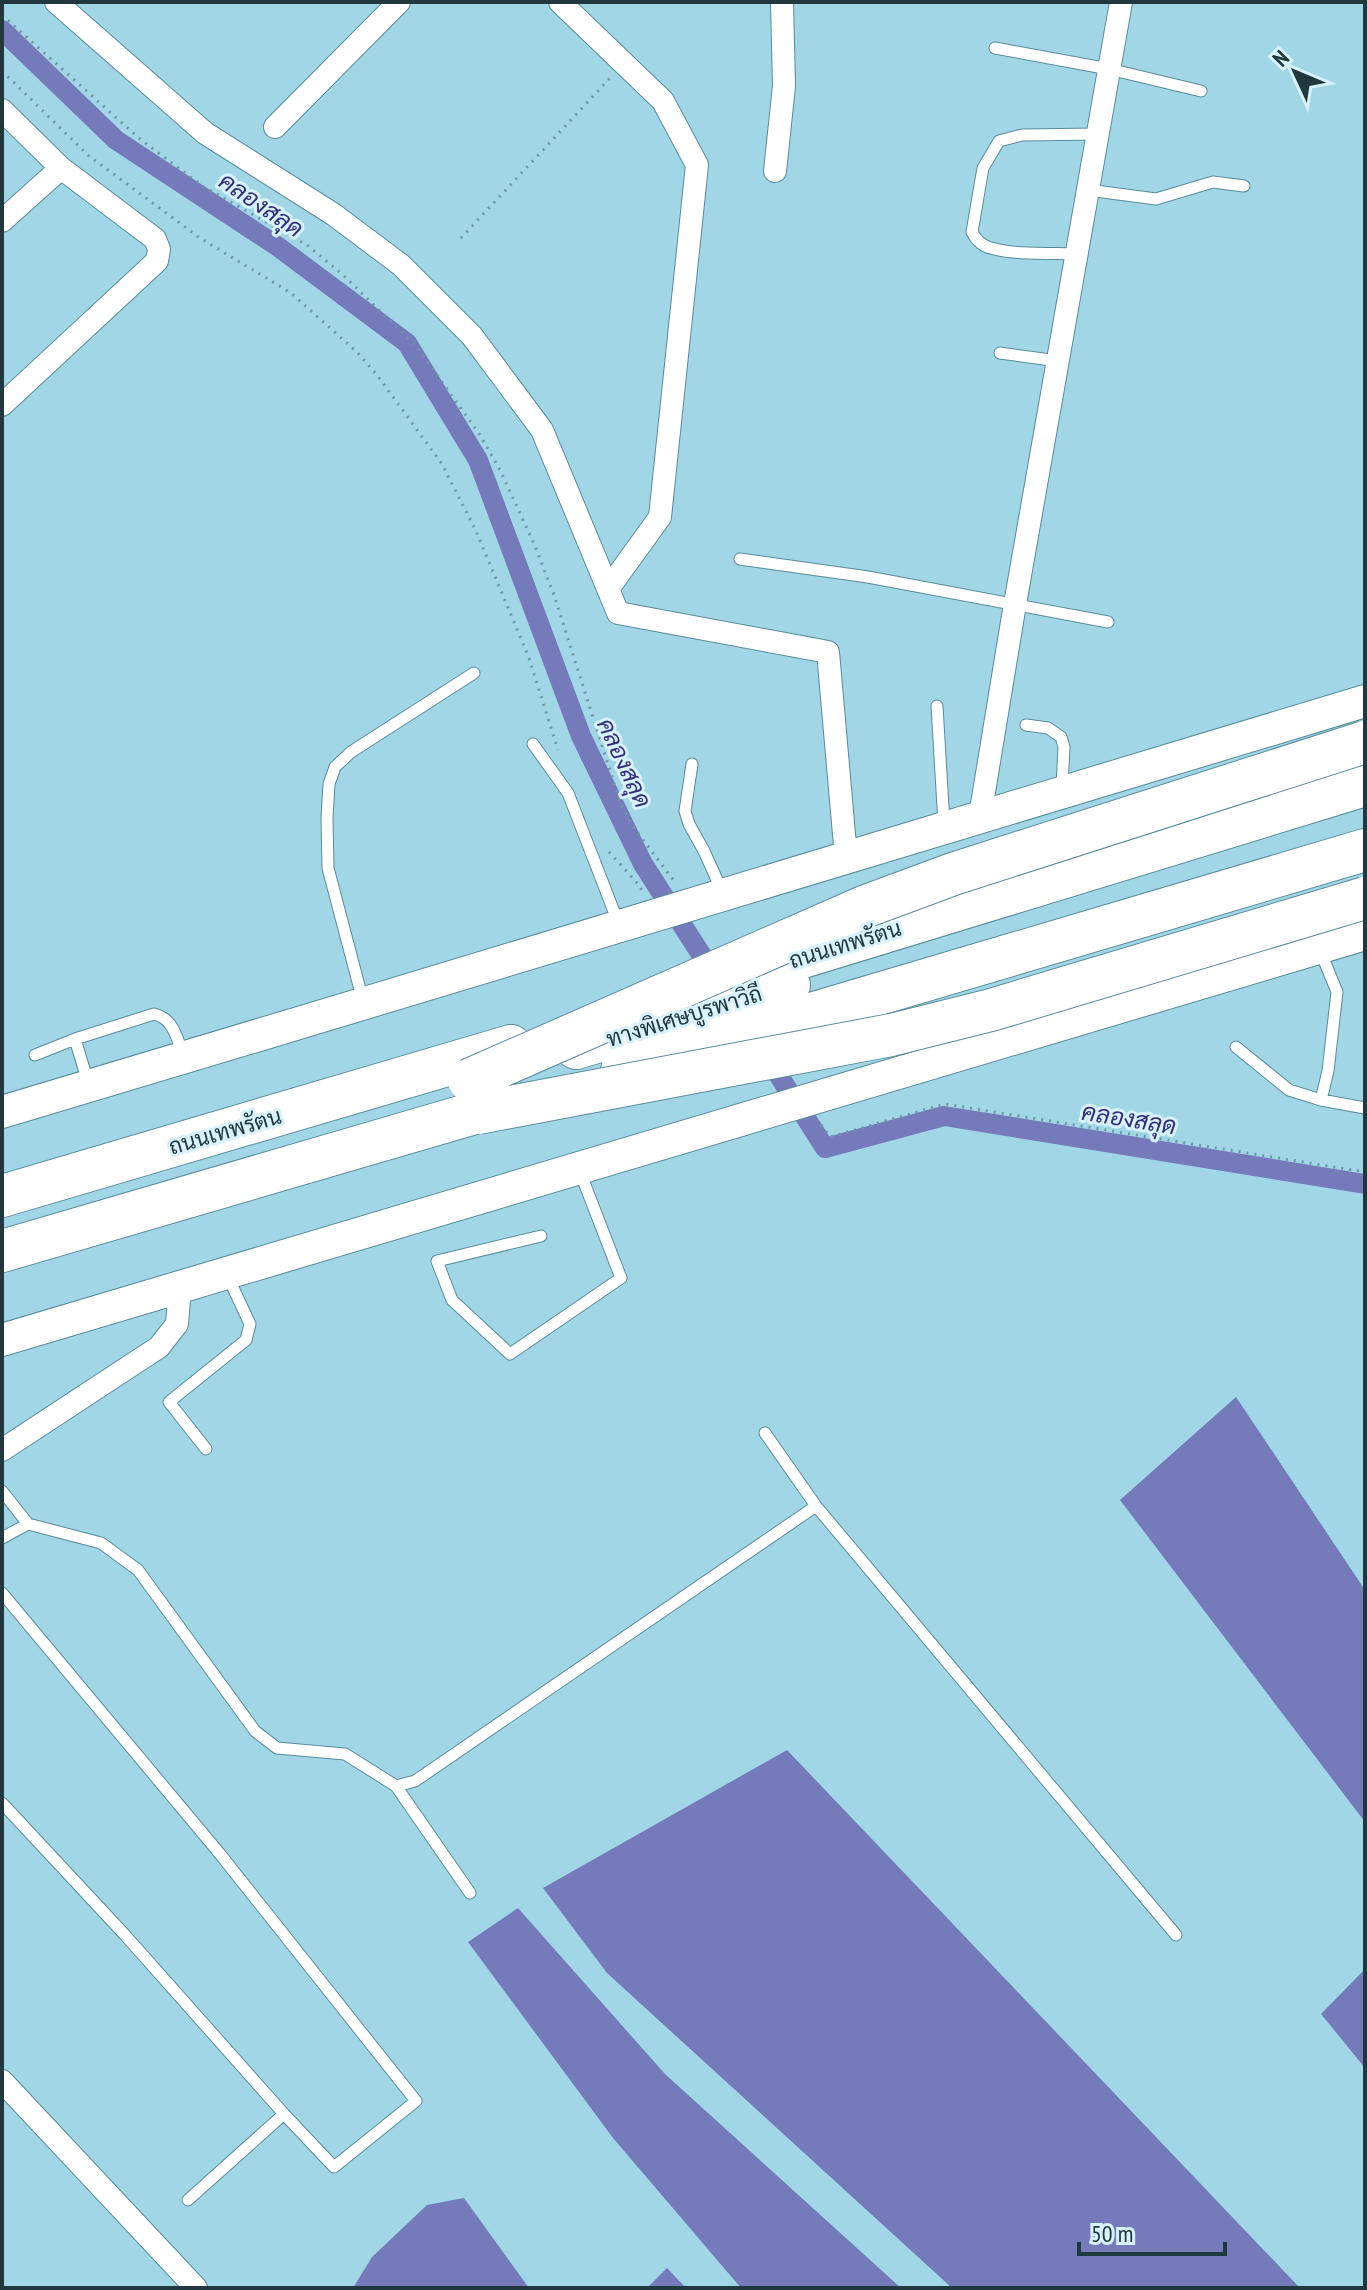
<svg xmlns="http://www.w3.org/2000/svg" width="1367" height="2290" font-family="'PT Sans Narrow',Sarabun,sans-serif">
	<rect width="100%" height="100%" fill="#a1d6e7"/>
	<path fill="#757bba" d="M1236,1397L1365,1590V1822L1120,1500Z
		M787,1750L1300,2288H952L607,1973L543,1888Z
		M518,1908L665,2074L901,2288H741L613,2138L468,1942Z
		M1365,1969V2068L1321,2014Z
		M464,2198L529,2288H353L372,2257L427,2205Z
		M667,2268L686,2288H647Z"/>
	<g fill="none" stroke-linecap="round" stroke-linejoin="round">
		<path stroke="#757bba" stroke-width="20" d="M2,30L116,140L277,246L407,343L478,460L581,736L643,864L715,976
			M767,1057L825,1148L944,1116L1365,1184"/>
		<defs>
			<path id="lane" d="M995,48L1109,69L1201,91
				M1088,190L1156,199L1213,182L1244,186
				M1077,254C1053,253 1013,255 991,248C982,246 976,240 972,232L983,168L999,141L1022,135L1098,134
				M1000,353L1058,361
				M740,559L868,577L1108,622
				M937,706L944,824
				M1026,725L1048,728L1061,737L1064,747L1062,786
				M533,744L568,793L618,922
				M692,764L685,811L689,824L704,851L722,891
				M363,1001L328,868L327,818L329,784L335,767L351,752L474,673
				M75,1039L88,1082
				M1236,1047L1289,1090L1321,1100L1328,1071L1337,992L1319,948
				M35,1055L75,1039L154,1014C174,1019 176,1037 183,1054
				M1321,1100L1365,1108
				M541,1236L437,1261L452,1300L510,1354L621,1278L580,1172
				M765,1433L816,1506
				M206,1449L169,1402L246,1340L250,1324L228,1277
				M2,1491L28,1524L101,1543L138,1570L255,1731L277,1748L345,1754L396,1786L415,1781L816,1506L1176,1935
				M2,1538L28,1524
				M2,1593L220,1854L416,2101L334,2167L284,2114L188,2200
				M396,1786L470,1893
				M2,1803L125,1935L284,2114"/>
			<path id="street" d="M56,2L205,133L333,214L401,265L472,336L542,430L618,613L828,652L846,857
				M560,2L663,101L697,165L660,517L608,589
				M2,110L61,168L155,239L159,249L157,261L2,405
				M275,127L399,2
				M775,171L784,86L782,2
				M2,221L61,168
				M980,816L1015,604L1121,2
				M2,1450L159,1347L177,1324L180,1287
				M2,2081L196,2288"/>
			<path id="secondary" d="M2,1112C457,977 910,835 1365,701
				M2,1340L1365,934"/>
			<path id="highway" d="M747,974L1365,785
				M576,1048L789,985
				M622,1070L1365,850
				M2,1196L511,1046
				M2,1251L512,1102"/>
		</defs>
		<use href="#lane" stroke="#588c9b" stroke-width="13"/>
		<use href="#street" stroke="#588c9b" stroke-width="24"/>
		<use href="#secondary" stroke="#588c9b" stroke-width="34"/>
		<use href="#highway" stroke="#588c9b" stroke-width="44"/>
		<path stroke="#6e97a4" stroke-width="3" stroke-dasharray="2 6" stroke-linecap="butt" d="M2,15L140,139L204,187L307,245L342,274L417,347L480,435L501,472L535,546L554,595L620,802L631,824L674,881
			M2,71L89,156L200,238L291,293L357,352L377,375L442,464L476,531L529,658L558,750
			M461,238L610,78
			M609,852L638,884L643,892
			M821,1125L830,1137L945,1104L1365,1172"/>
		<use href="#lane" stroke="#fff" stroke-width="11"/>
		<use href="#street" stroke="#fff" stroke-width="22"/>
		<use href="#secondary" stroke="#fff" stroke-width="32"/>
		<use href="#highway" stroke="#fff" stroke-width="42"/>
		<defs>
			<path id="highway-bridge" d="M469,1080L864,907L953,874L1365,742
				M478,1113L891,1035L991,1010L1365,898"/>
		</defs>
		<use href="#highway-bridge" stroke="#588c9b" stroke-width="44" stroke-linecap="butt"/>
		<use href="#highway-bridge" stroke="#fff" stroke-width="42"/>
	</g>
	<g text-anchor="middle" stroke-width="6" stroke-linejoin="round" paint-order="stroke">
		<g font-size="22" fill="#22383f" stroke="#d8f2fb">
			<text transform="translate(845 944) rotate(-17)" y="8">ถนนเทพรัตน</text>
			<text transform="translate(684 1016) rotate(-17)" y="8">ทางพิเศษบูรพาวิถี</text>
			<text transform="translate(225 1131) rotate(-16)" y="8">ถนนเทพรัตน</text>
		</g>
		<g font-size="24" font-style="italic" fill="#32307d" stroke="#d8f2fb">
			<text transform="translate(261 205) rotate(34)" y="8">คลองสลุด</text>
			<text transform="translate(624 763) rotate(65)" y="8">คลองสลุด</text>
			<text transform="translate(1129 1119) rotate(9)" y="8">คลองสลุด</text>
		</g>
	</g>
	<rect width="1367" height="2290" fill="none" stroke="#22383f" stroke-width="8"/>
	<g transform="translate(1295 72) rotate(314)" stroke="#d8f2fb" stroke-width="6" paint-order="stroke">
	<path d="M0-6L14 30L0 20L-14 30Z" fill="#22383f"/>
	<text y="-12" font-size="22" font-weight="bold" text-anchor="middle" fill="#22383f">N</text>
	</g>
	<path d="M1079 2242v12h146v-12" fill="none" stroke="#22383f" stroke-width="4"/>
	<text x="1091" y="2242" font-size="24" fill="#22383f" stroke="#d8f2fb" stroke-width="6" paint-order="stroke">50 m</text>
</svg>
